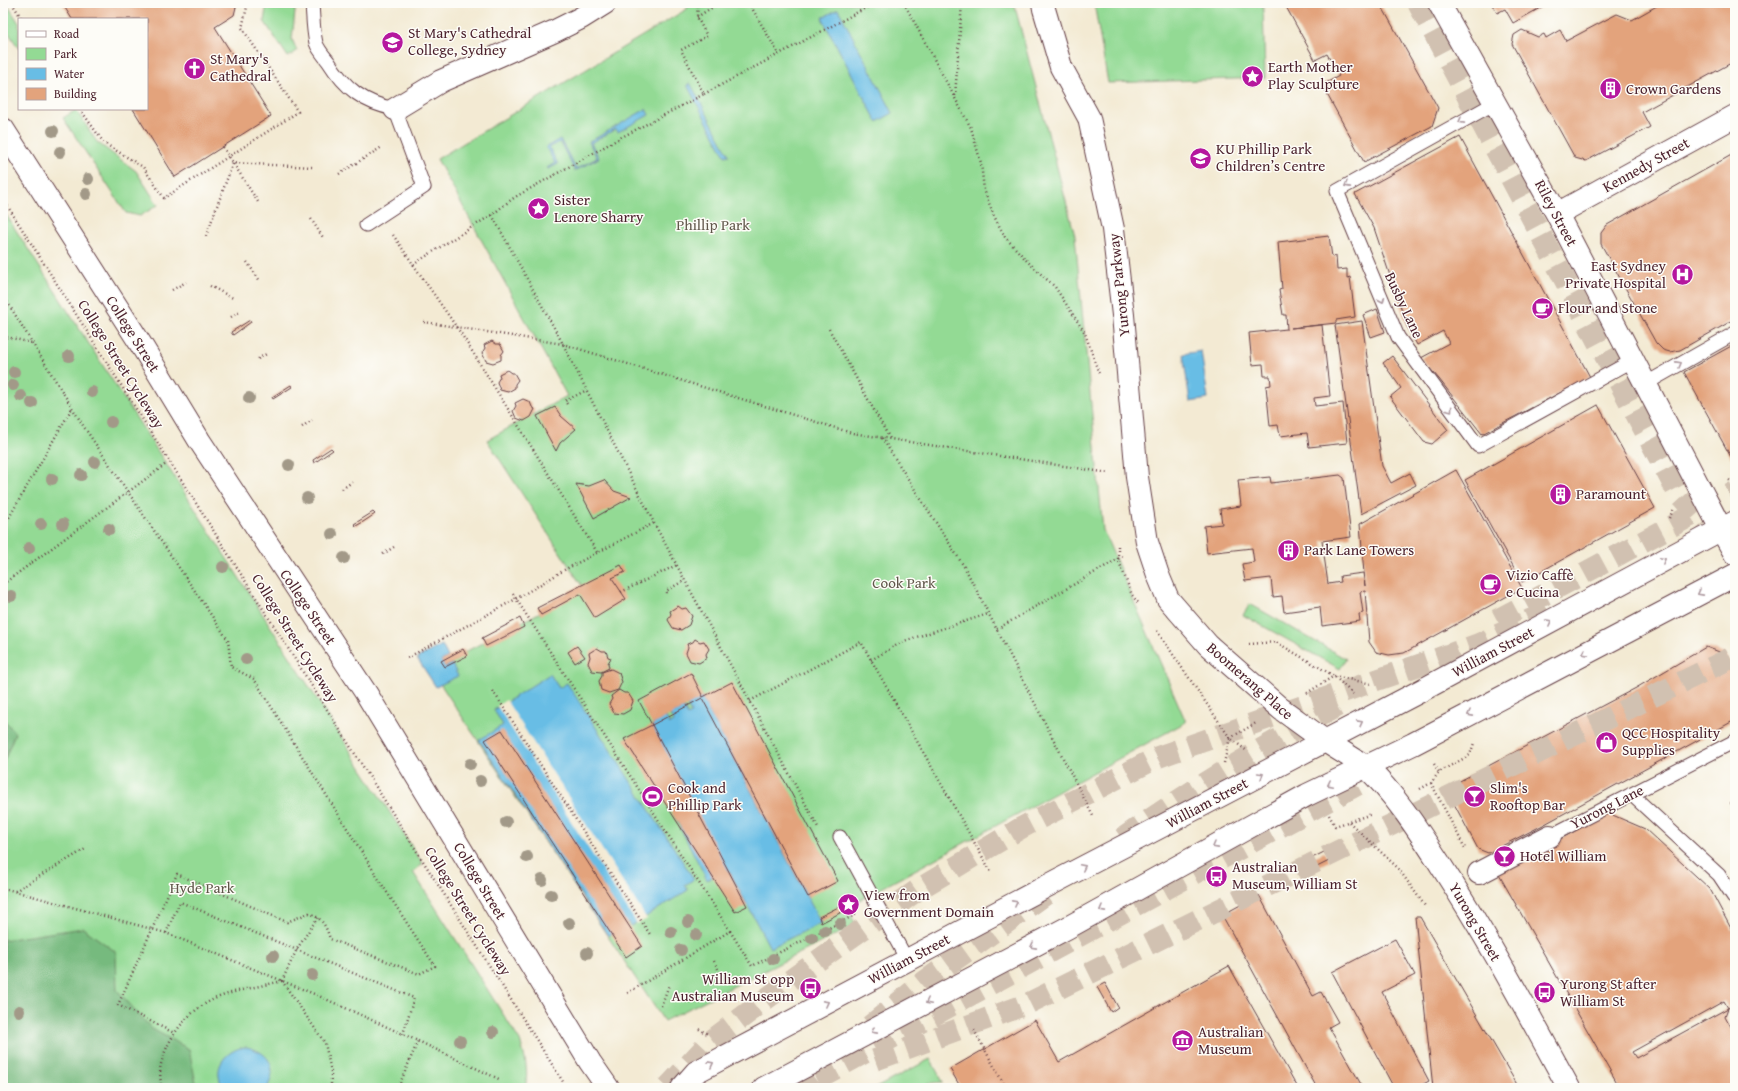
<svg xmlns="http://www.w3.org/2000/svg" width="1738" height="1091" font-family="'Gentium Book Plus',serif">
	<rect width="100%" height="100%" fill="#fdfcf7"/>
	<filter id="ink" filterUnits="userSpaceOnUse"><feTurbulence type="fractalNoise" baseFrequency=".025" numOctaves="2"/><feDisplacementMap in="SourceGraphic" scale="8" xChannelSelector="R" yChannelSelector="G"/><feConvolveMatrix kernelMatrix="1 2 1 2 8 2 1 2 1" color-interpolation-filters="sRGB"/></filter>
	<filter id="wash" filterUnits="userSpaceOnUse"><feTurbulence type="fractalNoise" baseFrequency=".012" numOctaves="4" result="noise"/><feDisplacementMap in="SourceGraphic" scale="16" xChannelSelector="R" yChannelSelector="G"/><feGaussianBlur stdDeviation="0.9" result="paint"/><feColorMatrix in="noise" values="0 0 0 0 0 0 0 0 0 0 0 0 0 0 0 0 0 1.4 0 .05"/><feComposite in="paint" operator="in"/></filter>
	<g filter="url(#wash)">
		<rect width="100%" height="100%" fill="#f3ead3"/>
		<path fill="#93da94" stroke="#6e7c60" d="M3,3H6L19,23V49L3,24Z
			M267,3H296L292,39L297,51L288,57L264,21Z
			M688,3H1014L1075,236L1103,530L1186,722L847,907L856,925L664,1021L431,670L584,589L487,440L567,396L437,159L687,9Z
			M1094,3H1263L1265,78L1108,83Z
			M76,110L97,142L136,171L158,205L140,216L126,213L63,118Z
			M3,210L423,864L413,872L520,1041C525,1056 529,1072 525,1088H3Z
			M1250,604L1346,659L1340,669L1243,615Z
			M930,1059L943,1082L930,1083L927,1088H876Z"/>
		<path fill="#76ba7e" stroke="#606c54" d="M3,718L15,733L3,764Z
			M83,928L116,952L117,990L152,1029L189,1049L197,1088H3V940Z"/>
		<path fill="#68bde5" stroke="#596e88" d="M838,9L893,113L877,122L822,18Z
			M690,83L729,155L725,156L687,85Z
			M646,109L649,115L618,132L616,129L591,143L599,158L575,171L560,142L549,147L558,164L548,169L547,168L555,163L546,147L560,139L576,169L597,158L589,142Z
			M1201,351L1208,399L1190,402L1183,354Z
			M442,645L448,657L441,661L445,667L452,664L458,676L436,687L417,658Z
			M550,674L559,688L567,683L694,879L685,885L688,890L631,926L629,922L608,936L479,740L503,725L494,710Z
			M702,698L821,923L770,948L728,869L707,880L636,742L655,732L652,725L666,717L670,724L674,722L670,715L684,708L688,715L691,713L687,705Z
			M246,1047C268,1051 279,1067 267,1088H224C210,1069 226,1049 246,1047Z"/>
		<path fill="#f3ead3" d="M506,700L647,919L637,924L497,706Z"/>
		<g id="blocks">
			<path fill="#e3a37c" d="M62,3H237L234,15L215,27L271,116L175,177L133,109H147V19H72Z
				M1284,3H1380L1438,108L1432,126L1364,162L1322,85L1339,76L1327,54L1315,60Z
				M1491,3H1549L1513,23L1505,9L1497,13Z
				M1662,3H1735V66L1733,62L1642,112L1650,127L1586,161L1575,158L1512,44L1514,35L1522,30L1538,37L1544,34L1546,38L1560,30L1566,41L1617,14L1632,20Z
				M1460,137L1590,377L1482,434L1439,379L1421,358L1449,343L1443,331L1417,345L1407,326L1374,228L1355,194Z
				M1735,153V319L1680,350L1670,352L1663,350L1656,343L1601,244V233L1607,225Z
				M1329,236L1332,257L1336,256L1337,270L1347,269V278L1350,277L1355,317L1336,320V323L1291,328L1322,325L1330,396L1314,398L1315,406L1343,403L1347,443L1309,447L1307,433L1280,436L1278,425L1270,426L1266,386L1271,385L1270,376H1264L1263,364L1252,365L1249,333L1287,329L1286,315H1283L1279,290L1282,289L1278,242Z
				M1377,309L1385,332L1371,337L1363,315Z
				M250,320L251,322L233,335L231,332Z
				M1362,321L1382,466L1391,483L1410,473L1416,485L1361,514L1335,325Z
				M492,341L496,344H500L504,351L501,355V360L493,363L486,361L482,353L485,348L484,345Z
				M1735,344V457L1732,459L1684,372Z
				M1392,356L1448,430L1432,444L1424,442L1390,397L1401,388L1383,363Z
				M507,370L511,373H514L518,380L515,384V388L508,392L500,390L497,382L500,377L499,374Z
				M291,385L292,387L273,399L272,397Z
				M523,399L530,402L532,407L535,409L531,417L524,421L516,418L513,411L516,406L515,403Z
				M1598,405L1655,508L1522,582L1465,480Z
				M555,407L561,416L576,429L560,443L556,451L537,416Z
				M331,448L333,450L314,463L313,460Z
				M1456,470L1522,588L1404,653L1389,655L1376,652L1369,642L1365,591L1360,592L1363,613L1359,614L1360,621L1322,626L1320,607L1284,612L1282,596L1273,597L1271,578L1245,581L1242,564L1254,562L1252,548L1207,553L1204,526L1222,524L1220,509L1241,506L1238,480L1270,477L1271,483L1340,475L1344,478L1351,537L1322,541L1328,584L1341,582L1340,576L1363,573L1365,586L1360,524Z
				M604,480L614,491L631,497L594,518L576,484L589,486Z
				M373,512L375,514L363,522L356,526L354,524Z
				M621,565L625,572L612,578L626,599L595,618L580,594L541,615L537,608Z
				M678,606L682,609L686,608L692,616L689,625L681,630L673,628L668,620L671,614L670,611Z
				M520,618L524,627L486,646L482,638Z
				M695,639L700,642L704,641L709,649L706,654L707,658L699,663L690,661L686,653L688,647L687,644L693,642Z
				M577,646L585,657L575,663L568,652Z
				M1706,647L1725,654L1735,673V720L1543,825L1488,853L1478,849L1451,798L1456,783L1636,688Z
				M597,648L602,651H606L608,657L611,658L608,663L609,668L601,672L592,671L588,663L590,657L589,653Z
				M463,649L467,656L445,667L441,661Z
				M611,669L619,673L622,682L618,690L609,693L601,690L599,681L602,676V672Z
				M691,673L703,697L732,682L838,881L808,897L702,698L652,725L639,701Z
				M619,690L624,693H628L633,701L630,710L623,714L614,713L609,704L612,699L611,696Z
				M652,725L747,906L735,912L624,739Z
				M502,730L642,946L626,957L485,740Z
				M1735,800V812L1730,802Z
				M1608,813L1645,829L1710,889L1735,936V1004L1728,1008L1724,1001L1632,1052L1636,1058L1728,1008L1725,1016L1735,1034V1088H1620L1498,873Z
				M1324,852L1329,861L1309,871L1304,862Z
				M1259,895L1313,996L1321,992L1338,1022L1329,1027L1363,1088H1317L1222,915Z
				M848,902L851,907L821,923L819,917Z
				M1415,917H1420L1519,1088H1433Z
				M1395,939L1415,975L1382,992L1429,1081L1416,1088H1394L1332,972Z
				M1229,966L1298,1088H961L950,1069L1035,1020L1059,1062Z
				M1105,983L1118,1007L1111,1012L1097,987Z"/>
		</g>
	</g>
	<g filter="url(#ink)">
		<use href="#blocks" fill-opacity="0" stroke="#633d44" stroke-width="1"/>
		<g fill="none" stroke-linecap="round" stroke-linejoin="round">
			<path stroke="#d1c1b1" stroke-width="22" stroke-dasharray="22 11" stroke-linecap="butt" d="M1418,3L1678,493L1705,523
				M1497,620L1735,492
				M1122,839C1192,789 1266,745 1341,704
				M870,1026L924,982L1046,894
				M875,1060L1027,1004L1735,656
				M816,1079L1390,767
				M667,1088L711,1041L795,977L919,889L1021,828L1158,757L1479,644L1553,609
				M794,1088L828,1060"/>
			<defs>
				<path id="lane" d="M312,3C313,16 313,31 316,43C318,49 324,56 328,61C345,88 363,103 395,109L424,187L366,225
					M1495,103L1337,191L1398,337L1478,446L1632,361
					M1645,384L1735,333
					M1631,794L1719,875L1735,899
					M1550,836L1735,741
					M840,837L907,960"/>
				<path id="street" d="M1043,3L1044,9L1061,67L1089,118L1113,229L1123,315L1137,477L1147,542L1158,575L1168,599L1208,645L1281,709L1325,741
					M1439,3L1557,214L1721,529
					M395,109L441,81L555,31L581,18L605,3
					M1557,214L1735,116
					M1365,766C1395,794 1418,830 1440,864C1487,936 1528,1013 1569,1088
					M1479,873L1550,836"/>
				<path id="secondary" d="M3,129L140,343L199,440L366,693L590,1062L608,1088
					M1721,529L1735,554
					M1325,741L1365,766
					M682,1088L696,1072L1049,885L1413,695L1735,522
					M764,1088L1067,928L1307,795L1413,744L1735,575"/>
			</defs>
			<use href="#lane" stroke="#633d44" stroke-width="15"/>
			<use href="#street" stroke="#633d44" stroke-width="24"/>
			<use href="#secondary" stroke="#633d44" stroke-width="24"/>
			<path stroke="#633d44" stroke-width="2.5" stroke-dasharray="1 3" stroke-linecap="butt" d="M12,3L22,19
				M749,3L778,53
				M904,3L971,128L981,163L984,190L994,216L1005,237L1028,262L1055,287L1085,333L1099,374
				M697,17L719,3
				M704,94L875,3
				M955,96L962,3
				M80,109L104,143L143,167L164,198L298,112L242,28L247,7L245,3
				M223,147L258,202
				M339,174L382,147
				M3,199L567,1088
				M492,215L563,344L654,523L819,829
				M311,219L324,239
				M393,235L462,335L597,552
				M206,236L233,163L313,167
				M247,262L260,281
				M413,265C438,248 464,232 490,216C499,210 507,202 517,196L620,138L704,94L681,50L707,36L697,17L698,3
				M210,286L233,298
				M172,290L186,282
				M3,295L84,427L228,640L231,667L254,679L388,894L435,966L419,974L330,939C326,926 322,918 309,913L287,922L177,874L118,1005L174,1033
				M231,317L241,311
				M424,322L563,344L852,433L1109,473
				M829,329L890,439
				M3,336L32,343
				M258,359L268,353
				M567,404L565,401L587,390
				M302,427L312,420
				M882,438L965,568L1093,816
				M1729,480L1735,484
				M342,489L352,482
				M1669,518L1674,509
				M3,528L72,408
				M1118,546V559L1132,595L1139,604
				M383,554L394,547
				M3,584L166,464
				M621,592L677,565
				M667,593L666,591L685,580
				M513,594L730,931L626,994
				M997,629L1123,556
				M1157,631L1230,738L1247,751
				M1249,644L1276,642L1334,676L1353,694
				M407,658L516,599L566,569L654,523
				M871,660L904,641L988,614
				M493,691L651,936
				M1307,693L1334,676L1372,684
				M750,701L861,642L991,872
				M1230,738L1256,723
				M1224,763L1230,738
				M1434,764L1439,772
				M1431,783L1466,850
				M1420,789L1431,783L1439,772L1470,755L1474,743
				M1329,815L1335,826L1372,814
				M1349,822L1398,868L1425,906
				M3,888L166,933L319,996L418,1041L398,1088
				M15,891L87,848
				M730,931L752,966L857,914
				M166,933L180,902L414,998L403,1034
				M714,961L725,983
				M282,981L325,1043L331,1072V1088
				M282,981L297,949L318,917
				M661,1006L669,985
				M699,1029L709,1035
				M974,1030L1006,1088
				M418,1041L501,1080
				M161,1088C161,1080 159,1071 161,1064C169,1033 192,1006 222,996C241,989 262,986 282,981
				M954,1088L959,1085"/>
			<use href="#lane" stroke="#fff" stroke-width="13"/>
			<use href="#street" stroke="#fff" stroke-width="22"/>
			<use href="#secondary" stroke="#fff" stroke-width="22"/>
		</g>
		<g fill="#a29988">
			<circle cx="53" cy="131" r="6"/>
			<circle cx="60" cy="152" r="6"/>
			<circle cx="88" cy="179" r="6"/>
			<circle cx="86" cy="194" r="6"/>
			<circle cx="69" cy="356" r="6"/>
			<circle cx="14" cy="372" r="6"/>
			<circle cx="13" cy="385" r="6"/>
			<circle cx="92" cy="392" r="6"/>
			<circle cx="21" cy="396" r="6"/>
			<circle cx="249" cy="398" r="6"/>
			<circle cx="32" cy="403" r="6"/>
			<circle cx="111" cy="422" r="6"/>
			<circle cx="95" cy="462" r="6"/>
			<circle cx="289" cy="465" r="6"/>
			<circle cx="81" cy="475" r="6"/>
			<circle cx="52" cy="479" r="6"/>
			<circle cx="307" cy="498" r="6"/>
			<circle cx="41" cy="524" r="6"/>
			<circle cx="63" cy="524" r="6"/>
			<circle cx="109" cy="529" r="6"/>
			<circle cx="332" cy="534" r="6"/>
			<circle cx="29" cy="548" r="6"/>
			<circle cx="344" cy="558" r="6"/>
			<circle cx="223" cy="567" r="6"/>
			<circle cx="11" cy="596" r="6"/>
			<circle cx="246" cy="659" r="6"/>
			<circle cx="470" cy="764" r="6"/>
			<circle cx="480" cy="781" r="6"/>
			<circle cx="506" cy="822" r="6"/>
			<circle cx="527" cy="857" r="6"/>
			<circle cx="542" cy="880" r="6"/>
			<circle cx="551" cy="895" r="6"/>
			<circle cx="688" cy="922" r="6"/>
			<circle cx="569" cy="923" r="6"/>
			<circle cx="840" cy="924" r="6"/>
			<circle cx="825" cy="931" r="6"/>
			<circle cx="671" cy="932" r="6"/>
			<circle cx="696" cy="935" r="6"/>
			<circle cx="812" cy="938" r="6"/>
			<circle cx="681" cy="950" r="6"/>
			<circle cx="587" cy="953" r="6"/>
			<circle cx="273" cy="956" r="6"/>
			<circle cx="773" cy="959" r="6"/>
			<circle cx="312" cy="975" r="6"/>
			<circle cx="19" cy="1011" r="6"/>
			<circle cx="493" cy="1032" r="6"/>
			<circle cx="460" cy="1041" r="6"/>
		</g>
		<defs><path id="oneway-chevron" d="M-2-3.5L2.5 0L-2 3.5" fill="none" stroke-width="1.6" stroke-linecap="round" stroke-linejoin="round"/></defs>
		<g stroke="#ae9aa0">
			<use href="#oneway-chevron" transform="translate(1461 121) rotate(151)"/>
			<use href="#oneway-chevron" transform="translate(1347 185) rotate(151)"/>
			<use href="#oneway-chevron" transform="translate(1382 300) rotate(67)"/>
			<use href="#oneway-chevron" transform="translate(1679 364) rotate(-29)"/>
			<use href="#oneway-chevron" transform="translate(1450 410) rotate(54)"/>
			<use href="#oneway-chevron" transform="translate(1663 560) rotate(-28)"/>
			<use href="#oneway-chevron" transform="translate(1700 593) rotate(152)"/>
			<use href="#oneway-chevron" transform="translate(1549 622) rotate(-28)"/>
			<use href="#oneway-chevron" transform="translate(1585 653) rotate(152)"/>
			<use href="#oneway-chevron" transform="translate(1470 714) rotate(152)"/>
			<use href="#oneway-chevron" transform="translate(1360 723) rotate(-28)"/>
			<use href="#oneway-chevron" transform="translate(1261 775) rotate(-30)"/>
			<use href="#oneway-chevron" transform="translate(1330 784) rotate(153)"/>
			<use href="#oneway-chevron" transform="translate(1215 846) rotate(151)"/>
			<use href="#oneway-chevron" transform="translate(1083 867) rotate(-27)"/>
			<use href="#oneway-chevron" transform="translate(1015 903) rotate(-28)"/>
			<use href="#oneway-chevron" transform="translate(1102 909) rotate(151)"/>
			<use href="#oneway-chevron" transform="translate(1033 946) rotate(152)"/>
			<use href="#oneway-chevron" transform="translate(928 1002) rotate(153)"/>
			<use href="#oneway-chevron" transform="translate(826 1003) rotate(-28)"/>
			<use href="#oneway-chevron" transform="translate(874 1031) rotate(152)"/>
			<use href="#oneway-chevron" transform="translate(711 1064) rotate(-28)"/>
		</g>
	</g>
	<defs>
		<symbol id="school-disc" viewBox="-11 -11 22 22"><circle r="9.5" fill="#b5179e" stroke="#fdfcf7"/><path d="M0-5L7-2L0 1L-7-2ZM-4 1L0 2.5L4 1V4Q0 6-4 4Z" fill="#fff"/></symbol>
		<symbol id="church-disc" viewBox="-11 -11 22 22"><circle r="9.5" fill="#b5179e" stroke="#fdfcf7"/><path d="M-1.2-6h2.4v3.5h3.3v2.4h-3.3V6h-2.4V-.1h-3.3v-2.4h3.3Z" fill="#fff"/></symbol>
		<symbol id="sight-disc" viewBox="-11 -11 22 22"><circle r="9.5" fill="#b5179e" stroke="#fdfcf7"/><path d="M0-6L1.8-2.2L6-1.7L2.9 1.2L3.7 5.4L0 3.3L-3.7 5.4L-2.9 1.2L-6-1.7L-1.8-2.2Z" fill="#fff"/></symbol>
		<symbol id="building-disc" viewBox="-11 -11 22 22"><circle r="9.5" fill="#b5179e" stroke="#fdfcf7"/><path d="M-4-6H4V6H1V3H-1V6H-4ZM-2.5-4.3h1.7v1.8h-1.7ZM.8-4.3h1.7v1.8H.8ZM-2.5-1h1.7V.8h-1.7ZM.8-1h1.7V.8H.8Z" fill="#fff"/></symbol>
		<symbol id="hospital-disc" viewBox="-11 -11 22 22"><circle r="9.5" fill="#b5179e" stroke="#fdfcf7"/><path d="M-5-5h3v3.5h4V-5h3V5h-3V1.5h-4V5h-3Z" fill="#fff"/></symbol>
		<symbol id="cafe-disc" viewBox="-11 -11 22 22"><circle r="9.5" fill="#b5179e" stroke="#fdfcf7"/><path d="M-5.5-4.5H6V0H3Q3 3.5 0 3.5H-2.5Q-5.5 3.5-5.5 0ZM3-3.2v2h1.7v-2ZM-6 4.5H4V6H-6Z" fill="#fff"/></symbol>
		<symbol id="shop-disc" viewBox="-11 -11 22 22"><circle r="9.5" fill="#b5179e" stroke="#fdfcf7"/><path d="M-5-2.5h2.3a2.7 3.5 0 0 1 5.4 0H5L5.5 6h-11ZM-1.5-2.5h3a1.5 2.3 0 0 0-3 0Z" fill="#fff"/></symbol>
		<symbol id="stadium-disc" viewBox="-11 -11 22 22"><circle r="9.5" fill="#b5179e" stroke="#fdfcf7"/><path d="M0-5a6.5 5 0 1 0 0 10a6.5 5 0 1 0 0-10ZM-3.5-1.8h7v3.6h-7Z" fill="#fff"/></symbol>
		<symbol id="bar-disc" viewBox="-11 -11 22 22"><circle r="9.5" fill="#b5179e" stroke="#fdfcf7"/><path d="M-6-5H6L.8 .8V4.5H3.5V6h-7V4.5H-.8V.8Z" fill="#fff"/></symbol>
		<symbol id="bus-disc" viewBox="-11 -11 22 22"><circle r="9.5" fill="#b5179e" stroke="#fdfcf7"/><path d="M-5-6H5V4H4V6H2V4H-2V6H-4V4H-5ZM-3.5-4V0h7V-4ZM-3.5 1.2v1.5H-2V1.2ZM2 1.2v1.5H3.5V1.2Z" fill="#fff"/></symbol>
		<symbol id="museum-disc" viewBox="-11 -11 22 22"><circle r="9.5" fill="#b5179e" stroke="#fdfcf7"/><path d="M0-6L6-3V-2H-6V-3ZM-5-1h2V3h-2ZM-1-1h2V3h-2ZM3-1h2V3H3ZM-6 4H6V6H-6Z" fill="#fff"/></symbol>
	</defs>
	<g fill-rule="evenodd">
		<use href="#school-disc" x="380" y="30" width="25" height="25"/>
		<use href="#church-disc" x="182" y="56" width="25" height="25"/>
		<use href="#sight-disc" x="1240" y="64" width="25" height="25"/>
		<use href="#building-disc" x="1598" y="76" width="25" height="25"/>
		<use href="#school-disc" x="1188" y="146" width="25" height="25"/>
		<use href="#sight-disc" x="526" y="196" width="25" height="25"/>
		<use href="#hospital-disc" x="1670" y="262" width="25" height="25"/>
		<use href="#cafe-disc" x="1530" y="296" width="25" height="25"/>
		<use href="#building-disc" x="1548" y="482" width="25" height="25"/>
		<use href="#building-disc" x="1276" y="538" width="25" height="25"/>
		<use href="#cafe-disc" x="1478" y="572" width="25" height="25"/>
		<use href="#shop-disc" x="1594" y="730" width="25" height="25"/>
		<use href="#stadium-disc" x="640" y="784" width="25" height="25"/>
		<use href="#bar-disc" x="1462" y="784" width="25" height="25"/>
		<use href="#bar-disc" x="1492" y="844" width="25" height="25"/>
		<use href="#bus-disc" x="1204" y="864" width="25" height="25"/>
		<use href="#sight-disc" x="836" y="892" width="25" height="25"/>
		<use href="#bus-disc" x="798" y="976" width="25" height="25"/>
		<use href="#bus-disc" x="1532" y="980" width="25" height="25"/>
		<use href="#museum-disc" x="1170" y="1028" width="25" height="25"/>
	</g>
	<g text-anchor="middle" stroke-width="3" stroke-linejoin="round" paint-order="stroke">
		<g font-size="15" fill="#4a1f2b" stroke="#fdfcf7" text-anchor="start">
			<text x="408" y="38">St Mary's Cathedral<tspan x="408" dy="17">College, Sydney</tspan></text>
			<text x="210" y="64">St Mary's<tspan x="210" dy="17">Cathedral</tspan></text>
			<text x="1268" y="72">Earth Mother<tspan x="1268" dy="17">Play Sculpture</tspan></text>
			<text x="1626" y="94">Crown Gardens</text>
			<text x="1216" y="154">KU Phillip Park<tspan x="1216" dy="17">Children’s Centre</tspan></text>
			<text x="554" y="205">Sister<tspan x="554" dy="17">Lenore Sharry</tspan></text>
			<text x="1666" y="271" text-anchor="end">East Sydney<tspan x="1666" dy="17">Private Hospital</tspan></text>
			<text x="1558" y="313">Flour and Stone</text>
			<text x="1576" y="499">Paramount</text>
			<text x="1304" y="555">Park Lane Towers</text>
			<text x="1506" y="580">Vizio Caffè<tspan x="1506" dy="17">e Cucina</tspan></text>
			<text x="1622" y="738">QCC Hospitality<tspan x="1622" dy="17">Supplies</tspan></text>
			<text x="668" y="793">Cook and<tspan x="668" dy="17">Phillip Park</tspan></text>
			<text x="1490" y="793">Slim's<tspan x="1490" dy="17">Rooftop Bar</tspan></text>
			<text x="1520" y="861">Hotel William</text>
			<text x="1232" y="872">Australian<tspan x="1232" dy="17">Museum, William St</tspan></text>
			<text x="864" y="900">View from<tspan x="864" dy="17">Government Domain</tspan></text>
			<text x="794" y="984" text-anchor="end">William St opp<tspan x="794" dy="17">Australian Museum</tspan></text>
			<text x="1560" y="989">Yurong St after<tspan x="1560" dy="17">William St</tspan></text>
			<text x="1198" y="1037">Australian<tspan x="1198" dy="17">Museum</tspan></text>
		</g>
		<g font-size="15" fill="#4a1f2b" stroke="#fdfcf7">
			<text transform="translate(1646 165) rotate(-29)" y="5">Kennedy Street</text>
			<text transform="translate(1556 213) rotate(62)" y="5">Riley Street</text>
			<text transform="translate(1119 285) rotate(-96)" y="5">Yurong Parkway</text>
			<text transform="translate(1404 305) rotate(65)" y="5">Busby Lane</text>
			<text transform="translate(133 334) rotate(58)" y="5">College Street</text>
			<text transform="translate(121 364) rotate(58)" y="5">College Street Cycleway</text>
			<text transform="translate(308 607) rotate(56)" y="5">College Street</text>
			<text transform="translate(295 638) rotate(58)" y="5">College Street Cycleway</text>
			<text transform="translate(1493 652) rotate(-28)" y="5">William Street</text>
			<text transform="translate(1250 681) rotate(41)" y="5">Boomerang Place</text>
			<text transform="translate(1207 803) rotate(-28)" y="5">William Street</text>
			<text transform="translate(1607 807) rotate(-27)" y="5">Yurong Lane</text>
			<text transform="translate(480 881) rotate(59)" y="5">College Street</text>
			<text transform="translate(468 911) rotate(58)" y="5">College Street Cycleway</text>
			<text transform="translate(1475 922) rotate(60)" y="5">Yurong Street</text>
			<text transform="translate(909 959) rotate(-28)" y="5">William Street</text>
		</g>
		<g font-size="15" fill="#60574a" stroke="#fdfcf7">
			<text x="713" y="230">Phillip Park</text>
			<text x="904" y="588">Cook Park</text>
			<text x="202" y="893">Hyde Park</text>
		</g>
	</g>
	<rect width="1738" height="1091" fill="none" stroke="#fdfcf7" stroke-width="16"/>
	<rect x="18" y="18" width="130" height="92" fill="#fdfcf7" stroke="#b5a4a5"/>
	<rect x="26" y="31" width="20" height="6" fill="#ffffff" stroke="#b5a4a5"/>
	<text x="54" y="38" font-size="12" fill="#4a1f2b">Road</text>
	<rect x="26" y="48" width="20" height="12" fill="#93da94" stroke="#b5a4a5"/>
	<text x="54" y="58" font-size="12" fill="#4a1f2b">Park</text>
	<rect x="26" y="68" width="20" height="12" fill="#68bde5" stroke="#b5a4a5"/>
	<text x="54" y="78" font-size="12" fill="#4a1f2b">Water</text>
	<rect x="26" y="88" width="20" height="12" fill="#e3a37c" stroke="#b5a4a5"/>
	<text x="54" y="98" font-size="12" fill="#4a1f2b">Building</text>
</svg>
